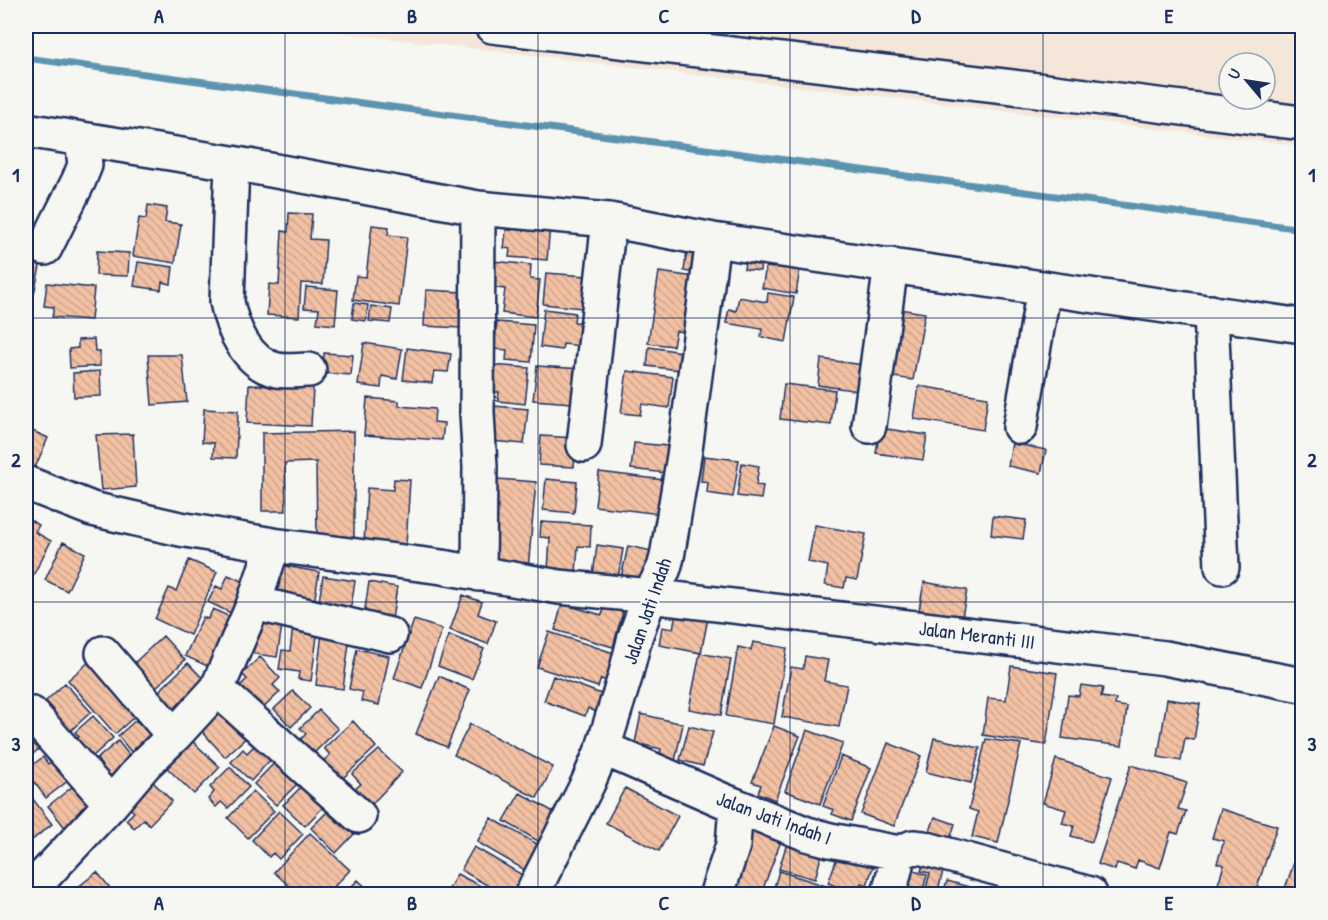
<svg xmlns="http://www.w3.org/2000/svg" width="1328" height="920" font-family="'Patrick Hand',sans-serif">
	<defs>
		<pattern id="building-back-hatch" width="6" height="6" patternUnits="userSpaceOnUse" patternTransform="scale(1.5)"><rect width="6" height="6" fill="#f2c0a2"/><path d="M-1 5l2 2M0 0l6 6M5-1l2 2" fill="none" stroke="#cfa58e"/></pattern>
	</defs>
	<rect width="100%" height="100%" fill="#f6f6f2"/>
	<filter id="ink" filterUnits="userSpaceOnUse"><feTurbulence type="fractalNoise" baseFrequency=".0167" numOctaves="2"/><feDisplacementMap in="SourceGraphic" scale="12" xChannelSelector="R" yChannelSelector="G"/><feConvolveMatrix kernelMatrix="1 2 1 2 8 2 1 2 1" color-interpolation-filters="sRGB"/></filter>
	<g filter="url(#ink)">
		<path fill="#f5e6da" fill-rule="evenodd" d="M284,26H1302V147L1286,144ZM1229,63H1265V99H1229Z"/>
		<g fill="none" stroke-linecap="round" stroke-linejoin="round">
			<path stroke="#5c94af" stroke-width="7" d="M26,58L1302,229"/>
		</g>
		<path fill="url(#building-back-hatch)" stroke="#1b2f5e" stroke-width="1.5" d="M148,205L167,208L165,222L181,224L175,263L133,256L139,218L146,219Z
			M289,213L312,214L310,239L326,240L323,284L301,283L299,317L267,315L269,284L279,285L282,231L288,232Z
			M513,221L550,225L547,260L509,257L510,249L504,248L506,230H512Z
			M372,225L389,227L388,235L407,237L399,306L353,300L356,276L366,277Z
			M747,249L762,251L760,271L744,269Z
			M687,250L703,252L699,274L684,271Z
			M97,251L129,253L128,276L96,275Z
			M26,254L42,257L31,308L26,306Z
			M774,258L801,262L796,294L762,288L766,267L773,268Z
			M493,261L531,265L530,279L540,280L536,317L502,313L505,289L490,287Z
			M138,262L173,267L171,284L162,282L161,290L134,286Z
			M659,272L702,278L694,333L676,331L673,346L648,343Z
			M546,273L586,276L582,308L543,304Z
			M47,283L94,288L91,320L52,317L54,307L44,306Z
			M306,287L338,290L335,325L317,323L319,309L304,308Z
			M426,290L463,292L461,328L424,326Z
			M768,293L794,297L786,342L761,337L762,329L726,323L729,309L736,311L739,297L767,302Z
			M354,303L368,305L366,321L352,319Z
			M371,306L392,309L390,323L369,321Z
			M893,308L925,313L913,380L881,375Z
			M544,309L575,313L574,322L585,323L582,346L563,344L562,350L540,347Z
			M497,322L534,325L531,362L506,360L507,350L494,349Z
			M94,339L95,351H100V366L70,368L69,349L78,348V340Z
			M364,343L402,349L397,379L382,376L381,388L358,385Z
			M649,347L682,352L679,370L647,366Z
			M407,348L451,354L448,372L434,371L432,383L403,380Z
			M324,353L353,355L351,375L323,373Z
			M148,355H182L187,402L152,405Z
			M821,359L870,366L866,392L818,385Z
			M492,365L529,368L525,404L498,401L499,392H489Z
			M537,366L582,369L580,392L573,391L572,403L533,400Z
			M100,371L101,396L74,397L73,373Z
			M627,371L673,377L669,408L642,404L640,415L621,413Z
			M784,384L835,390L831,425L780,419Z
			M249,385L313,387L311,426L247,423Z
			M919,386L988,397L983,430L914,419Z
			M367,398L399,401V406L435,409L434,422L444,423L442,440L364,435Z
			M494,406L528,409L524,444L491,441Z
			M204,409L238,411L236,458L213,457L214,443L202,442Z
			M26,428L48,438L34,470L26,466Z
			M880,428L927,435L923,460L876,453Z
			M354,431V543L317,538L316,462L285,463L286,511H262V433Z
			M133,434L136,487L101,490L96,435Z
			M541,436L576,438L574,467L539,465Z
			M634,443L668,446L666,473L631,469Z
			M1012,443L1046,450L1041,473L1008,466Z
			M704,456L739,460L733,497L707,493L708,482L701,481Z
			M742,463L759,466L756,485L763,486L761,499L737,496Z
			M599,472L664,480L660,514L595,506Z
			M394,479L410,480L406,545L364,543L367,488L393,490Z
			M497,479L536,482L528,569L489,565Z
			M546,479L577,482L574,513L543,510Z
			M993,516L1026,520L1023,539L991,535Z
			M26,518L39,525L35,532L51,541L26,589Z
			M541,522L591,525L590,547L578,546L576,573L548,571L550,538L540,537Z
			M815,525L866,534L857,580L846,578L844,588L825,585L828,566L808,562Z
			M63,542L85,553L67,591L45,580Z
			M597,545L623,549L618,578L593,575Z
			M628,546L657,552L650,584L621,578Z
			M189,560L217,572L190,635L155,619L169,588L176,591Z
			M279,565L319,572L313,610L273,603Z
			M228,575L251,585L237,616L208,602L216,586L222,589Z
			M323,576L355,581L350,613L318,608Z
			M369,582L397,587L392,619L364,615Z
			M924,582L967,590L962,617L919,610Z
			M463,595L482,602L478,614L496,621L488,644L450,630Z
			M606,603L624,608L613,647L555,630L562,604L602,615Z
			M213,609L236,620L214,669L185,656L203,617L208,619Z
			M676,612L708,618L701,653L659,645L662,627L673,629Z
			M261,616L283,619L277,657L241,652Z
			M414,620L442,629L422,688L394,678Z
			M293,626L318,629L311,681L298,679L299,672L279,669L282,650L290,651Z
			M322,632L339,634L340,641L349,643L343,689L316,685Z
			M549,632L617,654L608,681L601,679L598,687L537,667Z
			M449,635L484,649L472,679L438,666Z
			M163,636L185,660L153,690L131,666Z
			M753,642L787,648L774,724L726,716L738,647L751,650Z
			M357,649L389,656L379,705L361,701L363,692L349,689Z
			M700,653L731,659L721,715L689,709Z
			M96,656L132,699L125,705L135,716L115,734L68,680Z
			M805,656L828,660L824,681L847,685L839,727L782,717L791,667L803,669Z
			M260,657L280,678L273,685L280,692L258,713L236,690L247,679L242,674Z
			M188,663L210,686L177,718L155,695Z
			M1011,666L1057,673L1046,745L983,735L988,698L1006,700Z
			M439,676L470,690L447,747L416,734Z
			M553,676L604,695L598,713L588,708L585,716L544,701Z
			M65,683L91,712L66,735L48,715L54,710L46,701Z
			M1081,685L1103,688L1101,697L1116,699L1115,705L1127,707L1122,746L1062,738L1068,695L1079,696Z
			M293,691L310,708L291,727L274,709Z
			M1167,699L1200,704L1194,740L1185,738L1181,761L1158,757Z
			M225,706L250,734L225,757L200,729Z
			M319,710L338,729L314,753L300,740L306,734L300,728Z
			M641,714L683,724L675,761L659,757L661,749L635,743Z
			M93,716L113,738L92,757L85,750L71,744L79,737L75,732Z
			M147,719L163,738L137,759L118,736L136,720L140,725Z
			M353,721L376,747L343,778L338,772L333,777L321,763L330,755L324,748Z
			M470,724L553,767L537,798L454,755Z
			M689,726L713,732L703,766L680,760Z
			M774,726L800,736L775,800L758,793L761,785L752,782Z
			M26,727L41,747L26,760Z
			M807,730L843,743L820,804L785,791Z
			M189,738L220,767L194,794L163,764Z
			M934,738L980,748L971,783L926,772Z
			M986,739L1021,744L998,843L972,837L978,812L969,809Z
			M118,741L136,764L115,781L110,775L106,779L97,769L101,765L97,759Z
			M257,743L272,758L251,781L231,762L243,749L247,753Z
			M888,743L921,756L894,826L861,814Z
			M379,750L402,772L371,805L355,789L361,784L352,774Z
			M59,756L74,776L46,798L34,782L31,784L26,778V770L43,757L48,764Z
			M841,756L871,768L851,821L832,814L834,810L823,806Z
			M280,757L302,779L276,805L254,784Z
			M1056,759L1112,777L1092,842L1071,836L1074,826L1062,823L1066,810L1043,803Z
			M1131,765L1187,783L1178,809L1186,811L1178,834L1171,832L1160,868L1138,860L1135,869L1117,863L1115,870L1098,864Z
			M230,767L249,787L228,808L221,802L216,807L208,799L214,792L210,787Z
			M152,781L172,801L149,825L144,819L134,828L126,820L134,812L127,806Z
			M306,782L327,803L305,826L283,805Z
			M77,783L92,803L71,835L48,806Z
			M625,788L678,816L659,851L606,823Z
			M26,790L52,824L27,844L26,842Z
			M253,791L274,811L248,838L228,818Z
			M520,793L559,815L543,844L504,821Z
			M1221,809L1277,826L1255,894H1224L1227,887L1218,884L1224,865L1217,863L1224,841L1212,838Z
			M279,811L303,834L279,859L273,853L269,857L252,840Z
			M327,812L338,822L343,816L358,830L336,853L311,828Z
			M935,817L955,824L950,839L930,831Z
			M491,818L544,848L530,873L477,842Z
			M745,827L781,841L761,894H720Z
			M310,833L350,870L327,894H298L274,872Z
			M1302,840V894H1283Z
			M787,843L822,853L815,879L779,869Z
			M474,847L524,876L513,894H502L461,870Z
			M839,852L874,864L867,885L861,883L857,894L828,883Z
			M925,858L945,864L937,894L925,892L930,873L921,871Z
			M905,868L927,875L922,893L926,894H897Z
			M779,871L851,894H772Z
			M97,872L115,894H76L73,891Z
			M457,874L496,894H446Z
			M358,880L373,894H344Z
			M947,881L973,888L971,894H943Z
			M978,887L1004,894H975Z"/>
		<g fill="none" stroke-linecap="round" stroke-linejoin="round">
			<defs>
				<path id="minor" d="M492,26L1038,90L1302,123
					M26,130L232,163L478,208L609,220L713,240L1302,326
					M232,163L227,302C232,328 247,364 277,370C287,372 299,370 309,370
					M478,208L477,413L480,467L479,574
					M45,248L79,180L85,165L82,139
					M1211,312L1222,567
					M869,426L891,265
					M1020,427L1044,288
					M584,445L609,220
					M26,483L92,509L180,529L273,545L254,603L217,689
					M273,545L442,567L559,587L650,596L1165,658L1302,685
					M254,603L390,635
					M103,653L174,736
					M32,714L111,804
					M603,748L722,800L807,834L830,840L899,853L913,847L923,848L1090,894
					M718,890L733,845L736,806
					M27,894L111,804L145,764L174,736L217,689L359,816
					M532,894L588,783L603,748L625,677L635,637L650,596L664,568L667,557L685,450L713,240
					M889,894L899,853"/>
			</defs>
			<use href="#minor" stroke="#1b2f5e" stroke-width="38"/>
			<use href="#minor" stroke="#f6f6f2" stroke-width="33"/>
		</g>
	</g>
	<path fill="none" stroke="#1b2f5e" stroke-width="1.5" stroke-opacity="0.55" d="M285,26V894M538,26V894M790,26V894M1043,26V894M26,318H1302M26,602H1302"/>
	<g text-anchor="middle" stroke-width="4.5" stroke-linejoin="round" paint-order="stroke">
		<g font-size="20" fill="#1b2f5e" stroke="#f6f6f2">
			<text transform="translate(647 611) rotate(-71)" y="7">Jalan Jati Indah</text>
			<text transform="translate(977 635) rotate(7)" y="7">Jalan Meranti III</text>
			<text transform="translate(774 818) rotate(20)" y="7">Jalan Jati Indah I</text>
		</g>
	</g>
	<rect width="1328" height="920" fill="none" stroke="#f6f6f2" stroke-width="66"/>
	<g transform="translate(1247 81) rotate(299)"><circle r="28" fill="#f6f6f2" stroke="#9ea6b7" stroke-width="1.5"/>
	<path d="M0-4.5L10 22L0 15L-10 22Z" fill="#1b2f5e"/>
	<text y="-9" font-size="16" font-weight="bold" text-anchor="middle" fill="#1b2f5e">U</text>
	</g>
	<rect x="33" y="33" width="1262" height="854" fill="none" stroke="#1b2f5e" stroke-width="2"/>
	<g font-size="20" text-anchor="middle" font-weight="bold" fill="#1b2f5e">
		<text x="159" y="23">A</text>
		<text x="412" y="23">B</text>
		<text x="664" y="23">C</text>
		<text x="916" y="23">D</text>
		<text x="1169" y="23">E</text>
		<text x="16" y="182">1</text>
		<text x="1312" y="182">1</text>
		<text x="16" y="467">2</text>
		<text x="1312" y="467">2</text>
		<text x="16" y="751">3</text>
		<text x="1312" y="751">3</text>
		<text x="159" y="910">A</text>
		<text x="412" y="910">B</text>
		<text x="664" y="910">C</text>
		<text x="916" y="910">D</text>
		<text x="1169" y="910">E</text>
	</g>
</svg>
